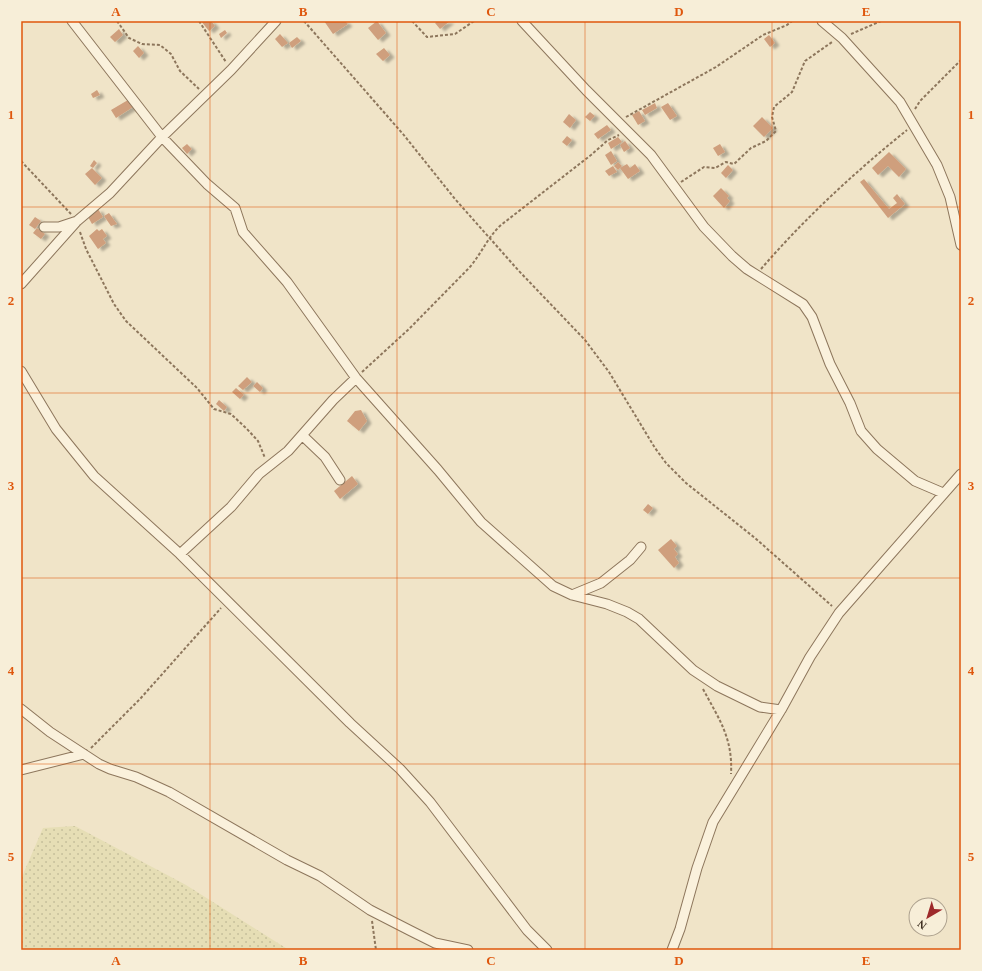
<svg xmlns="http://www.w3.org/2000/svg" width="982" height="971" font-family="'Times New Roman',serif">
	<defs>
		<pattern id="farmland-dots" width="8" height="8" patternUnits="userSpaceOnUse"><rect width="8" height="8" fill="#e6deb5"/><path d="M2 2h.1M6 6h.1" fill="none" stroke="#c6bf9b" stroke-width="1.8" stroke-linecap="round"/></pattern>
		<filter id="shadow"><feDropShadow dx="4.5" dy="2.5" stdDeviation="1" flood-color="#0004"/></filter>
	</defs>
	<rect width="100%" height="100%" fill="#f0e4c8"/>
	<path fill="url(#farmland-dots)" d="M75,826L186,885L289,950H21V879L43,828Z"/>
	<path fill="#cf9f7d" filter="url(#shadow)" d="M201,21H211L215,26L209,31Z
		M324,21H345L348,24L333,34Z
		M377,21L386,33L378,40L368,28Z
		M438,21H450L440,29L435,23Z
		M119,29L123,35L115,42L110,37Z
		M225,30L227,33L221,38L219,34Z
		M280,34L288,43L282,47L275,39Z
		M769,35L775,43L770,47L764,39Z
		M297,37L301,41L292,48L289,43Z
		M138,46L144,53L139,58L133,51Z
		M384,48L390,55L383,61L376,54Z
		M97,90L100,95L93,98L91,94Z
		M128,100L133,107L116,118L111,110Z
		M655,103L657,108L645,115L642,110Z
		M668,103L677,116L670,120L661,107Z
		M639,111L645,121L638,125L632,115Z
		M590,112L595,116L590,121L585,117Z
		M569,114L576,120L570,128L563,122Z
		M762,117L773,128L764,137L753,126Z
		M607,125L611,130L598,139L594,134Z
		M567,136L572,140L567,146L562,142Z
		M618,137L622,142L611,149L608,143Z
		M625,141L630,148L624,152L620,145Z
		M187,144L192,149L187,154L182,148Z
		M720,144L725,152L718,156L713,148Z
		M611,151L617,161L611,165L605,155Z
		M889,152L906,169L899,177L888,166L878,175L872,168Z
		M94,160L97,163L93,168L90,166Z
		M618,162L622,166L618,170L614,166Z
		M627,164L630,168L635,164L640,171L628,179L620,168Z
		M728,165L733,170L726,178L721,173Z
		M613,166L617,172L609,176L605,171Z
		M92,168L102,178L95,185L85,174Z
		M864,179L889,209L897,203L893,198L897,194L905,204L888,218L860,182Z
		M721,188L729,196L727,198L730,201L724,208L713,196Z
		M98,209L103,217L92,224L87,215Z
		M109,213L117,224L111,226L104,216Z
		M35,217L41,221L35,229L29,225Z
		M37,228L45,234L41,239L33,233Z
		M97,229L99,231L102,229L107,236L103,239L106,243L98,249L89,236Z
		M247,377L252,382L243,390L238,386Z
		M257,382L263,388L260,392L253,386Z
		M236,388L244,395L240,399L232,392Z
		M219,400L227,407L224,411L216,404Z
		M361,410L367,421L359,431L347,421L355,411Z
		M352,476L358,484L340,499L334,491Z
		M648,504L653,508L648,514L643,510Z
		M671,539L677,546L674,549L678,554L675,557L679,563L674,568L658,550Z"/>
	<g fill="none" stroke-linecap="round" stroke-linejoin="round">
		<defs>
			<path id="minor" d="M72,21L162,137L207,184L235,208L243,232L287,282L356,378L438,470L481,522L553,586L572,595L607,604L627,612L639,619L693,670L717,686L760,707L781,710L810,657L839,613L961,474
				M522,21L586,90L651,155L704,227L732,256L747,269L803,304L812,317L830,364L850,403L861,431L877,449L915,481L943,493
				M822,21L842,38L900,102L937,165L950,197L961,245
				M44,227H59L77,221
				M21,284L77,221L110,193L162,137L231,70L276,21
				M21,371L56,429L94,476L180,554L350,723L400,769L430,802L527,930L547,950
				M303,436L325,457L340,480
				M180,554L231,507L259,474L288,451L333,400L356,378
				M572,595L601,583L630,560L641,547
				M21,709L50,732L99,764L110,769L136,777L169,792L287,860L320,876L370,910L411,931L435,943L468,950
				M21,770L84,754
				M672,950L680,929L697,868L713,822L781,710"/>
		</defs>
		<use href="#minor" stroke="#8d765c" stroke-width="11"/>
		<path stroke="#8d765c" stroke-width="2" stroke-dasharray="3 2" stroke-linecap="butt" d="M117,21L129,38L142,44L160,45L171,54L180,71L199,89
			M199,21L226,62
			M304,21L403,134L455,199L518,270L585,340L609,372L655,448L666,463L686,483L755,538L832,606
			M412,21L427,37L455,34L474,21
			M851,34L881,21
			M915,109L920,101L961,60
			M626,117L716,67L763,35L787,25L792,21
			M21,161L71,214
			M681,182L704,167L715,168L726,162L734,164L751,148L766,141L776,131L772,117L774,107L792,92L805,61L832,42
			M80,232L86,249L114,304L126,321L197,388L214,409L231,414L247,429L258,441L265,458
			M761,269C805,218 855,172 907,130
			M362,372L409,329L469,268C482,253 487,238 501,225L591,155L608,140L619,135
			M703,689C719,719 733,738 731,774
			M91,748L140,699L221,608
			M372,921L376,950"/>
		<use href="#minor" stroke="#faf1dc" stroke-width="9"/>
	</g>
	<path fill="none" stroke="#df570d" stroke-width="1" stroke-opacity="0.55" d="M210,21V950M397,21V950M585,21V950M772,21V950M21,207H961M21,393H961M21,578H961M21,764H961"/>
	<rect width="982" height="971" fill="none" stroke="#f7eed8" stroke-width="44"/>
	<g transform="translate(928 917) rotate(218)"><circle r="19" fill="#f7eed8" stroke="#ada18e"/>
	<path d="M0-3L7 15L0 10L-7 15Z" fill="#9e2a2b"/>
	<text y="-6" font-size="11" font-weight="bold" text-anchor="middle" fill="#3d2e20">N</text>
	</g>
	<rect x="22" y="22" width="938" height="927" fill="none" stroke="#df570d" stroke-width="1.5"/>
	<g font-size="13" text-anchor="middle" font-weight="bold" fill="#df570d">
		<text x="116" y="16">A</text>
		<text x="303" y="16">B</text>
		<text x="491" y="16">C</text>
		<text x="679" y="16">D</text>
		<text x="866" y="16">E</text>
		<text x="11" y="119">1</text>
		<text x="971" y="119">1</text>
		<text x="11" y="305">2</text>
		<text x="971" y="305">2</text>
		<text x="11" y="490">3</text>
		<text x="971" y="490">3</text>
		<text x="11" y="675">4</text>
		<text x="971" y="675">4</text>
		<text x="11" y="861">5</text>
		<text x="971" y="861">5</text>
		<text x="116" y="965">A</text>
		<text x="303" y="965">B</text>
		<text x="491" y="965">C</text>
		<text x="679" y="965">D</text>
		<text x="866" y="965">E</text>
	</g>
</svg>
